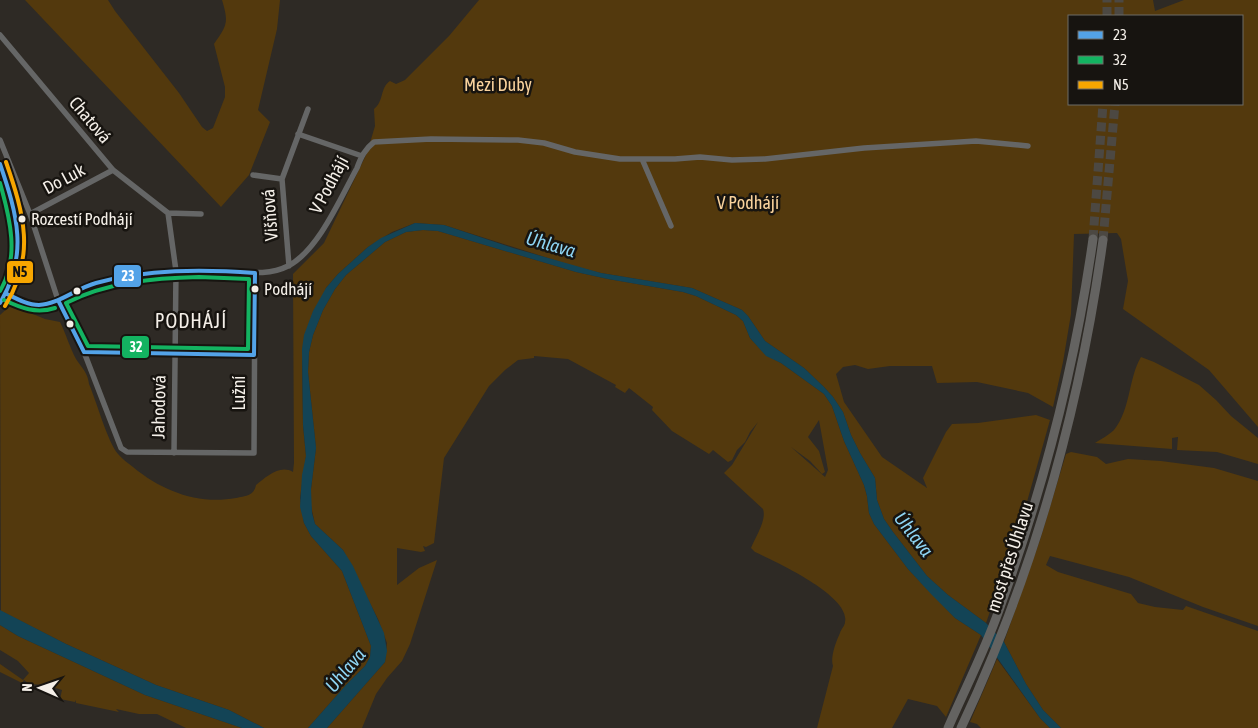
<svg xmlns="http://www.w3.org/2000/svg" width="1258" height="728" font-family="'Asap Condensed',sans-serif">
	<rect width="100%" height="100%" fill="#2e2a25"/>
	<path fill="#53390d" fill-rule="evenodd" d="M25,0H108L115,11L179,93L202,127L207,131L213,128L225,97V87L214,44C227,25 229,23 222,0H280L277,29L258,110L270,122L249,175L221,207Z
		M479,0H1153L1155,11L1184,0H1258V427L1209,370L1123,309L1128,281L1121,239L1117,233L1074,234L1071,314L1063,362L1053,407L1028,393L977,382L937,383L932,366H890L868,369L855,365L843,367L836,374L844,402L882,457L927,488L923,478L946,432L952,424L978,423L1036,415L1050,420L1023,516L986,623L948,595L927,576L893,532L884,519L877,500L875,478L860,453L851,435L843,412L833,397L824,387L804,368L765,341L748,316L742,310L692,288L601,273L573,266L444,225L415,223L392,232L368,247L338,274L326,288L302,362L303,425L306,456L300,498L304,523L311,536L342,571L371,646L370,657L365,666L346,685L308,728H264L229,710L156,685L66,644L1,611L0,315L11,305L45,319L60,322C66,334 70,348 76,359C82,368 88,373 89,384C96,400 108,443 118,454C122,459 128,463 133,467C162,491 198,505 236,498C245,496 254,496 256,485C266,477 280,464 293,472L294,463L293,274L324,243L367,153L375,126L374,109C384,102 380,87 390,81L396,84L405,80L449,36ZM1069,16H1242V104H1069Z
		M423,230L438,231L576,272L608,279L683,292L696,296L736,315L743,321L750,338L766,355L781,363L824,394L832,406L844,441L864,485L867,496L869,513L874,524L908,569L955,618L981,635L946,717L937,706L908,699L892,728H817L833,666C830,657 836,642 840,633C841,629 845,626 845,622C851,596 774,561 755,552L751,548C755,538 767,520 763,509L724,473L732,465L758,422L750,432L745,442L737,450L732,460L728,462L713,450L709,454L672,431L652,410L653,407L629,388L625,393L615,387L616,385L568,359L534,356V358L518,360L505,370L489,386L444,458L434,543L426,547L423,546L425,551L421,552L397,548V585L419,568L437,560L410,644L402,661L387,678L376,694L362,728H327L385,662L387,643L378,619L343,550L315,524L311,506V489L316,448L308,372L309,352L313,335L323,310L335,289L346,275L385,242L406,232ZM819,420L828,470L825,477L791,447L810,461L822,474L825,472L819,451L808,437Z
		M1141,357L1154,362L1199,385L1216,400L1231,416L1258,438V464L1217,452L1177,450L1178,437L1172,438V449L1095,443C1101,439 1109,435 1114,430C1131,409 1128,379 1141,357Z
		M1071,452L1097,457L1106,464L1128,459L1161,461L1214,468L1258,481V626L1203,607L1129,577L1050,556L1046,565L1058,572L1131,594L1138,603L1155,607L1183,610L1186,606L1258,631V728H1061L1043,710L1026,684L1004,642L1040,540L1066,454Z
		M0,625L18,636L145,695L242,728H186L157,714H139L116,709L119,712L76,703V700L75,702L60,699L62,690L46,685L29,684L24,680L22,683L0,672V664L23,680L29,673L18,661L0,650Z
		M997,659L1040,718L1050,728H981L977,724L970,722Z"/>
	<path fill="#134456" d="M415,223L444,225L513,248L601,273L692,288L742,310L748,316L765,341L804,368L824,387L833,397L843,412L851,435L860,453L875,478L877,500L884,519L893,532L927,576L948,595L986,623L1004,642L1026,684L1043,710L1061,728H1050L1040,718L981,635L955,618L931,594L908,569L874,524L869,513L867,496L864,485L844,441L832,406L824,394L781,363L766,356L750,338L743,321L736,315L696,296L683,292L608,279L576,272L438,231L423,230L406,232L385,242L346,275L335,289L323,310L313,335L309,352L308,372L316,448L311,489L312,513L315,524L343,550L353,566L384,633L387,651L385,662L327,728H308L346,685L365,666L370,657L371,646L342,571L311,536L304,523L300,507L302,475L306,456L303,425L302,349L304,335L313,311L326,288L338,274L368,247L381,238Z
		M0,610L66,644L156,685L229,710L264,728H242L145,695L18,636L0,625Z"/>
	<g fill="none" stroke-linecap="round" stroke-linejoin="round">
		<path stroke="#4c4842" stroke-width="9" stroke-dasharray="9 4.5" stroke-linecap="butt" d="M1107,16V0
			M1119,16V0
			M1093,239L1103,104
			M1103,240L1115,104"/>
		<path stroke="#656666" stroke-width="5.5" d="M0,35L113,170L168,213
			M298,134L362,156
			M0,140L30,214L58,300L84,352L121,448L127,452L254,453L255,273
			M642,159L671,226
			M0,164C16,209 31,262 0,303
			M253,175L282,179
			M30,214L113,170
			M289,266L282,179L308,109
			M7,294C16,298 25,304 35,305C53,306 69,293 85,287C99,281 115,278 129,276C159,272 190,270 220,270C243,271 267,277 288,266C318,251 341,197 357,168C361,157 365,149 374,142L431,139L518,140L544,143L575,152L620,159H675L700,157L732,160L765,159L864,148L976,141L1028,146
			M84,352L254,355
			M174,453L176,271L168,213L201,214"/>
		<path stroke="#646361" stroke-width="9" d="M948,728C965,689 985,650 999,610C1043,490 1075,366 1093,239
			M961,728C1033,575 1080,408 1103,240"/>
		<defs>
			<path id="bus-1" d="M0,164C17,214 29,255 0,303
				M7,294C17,299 28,305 39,305C59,304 77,288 96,283C148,269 202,269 255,273
				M58,300L84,352
				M84,352L254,355
				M254,355L255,273"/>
			<path id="bus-2" d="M0,183C10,218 20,258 0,291
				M199,277L249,279L248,349L88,346L66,303C107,282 154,278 199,277Z
				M4,300C21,308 36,314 55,308"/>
			<path id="bus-3" d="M5,306C36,256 24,214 6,162"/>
		</defs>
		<use href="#bus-1" stroke="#171410" stroke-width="8"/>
		<use href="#bus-2" stroke="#171410" stroke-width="8"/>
		<use href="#bus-3" stroke="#171410" stroke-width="8"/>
		<use href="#bus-1" stroke="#53a3e8" stroke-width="4"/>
		<use href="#bus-2" stroke="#13b361" stroke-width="4"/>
		<use href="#bus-3" stroke="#f7a600" stroke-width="4"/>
	</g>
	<g fill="#f4efe8" stroke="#171410" stroke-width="2">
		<circle cx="22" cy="219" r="4.5"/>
		<circle cx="255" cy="289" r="4.5"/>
		<circle cx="77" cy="291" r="4.5"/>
		<circle cx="70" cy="324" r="4.5"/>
	</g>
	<g text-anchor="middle" stroke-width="5" stroke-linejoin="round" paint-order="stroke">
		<g font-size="17" fill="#f4efe8" stroke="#171410" text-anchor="start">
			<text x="31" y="225">Rozcestí Podhájí</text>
			<text x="264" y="295">Podhájí</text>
		</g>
		<g font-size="18" fill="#fad39d" stroke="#171410">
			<text x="498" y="91">Mezi Duby</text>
			<text x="748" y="209">V Podhájí</text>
		</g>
		<g font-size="18" fill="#f4efe8" stroke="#171410">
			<text transform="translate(90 120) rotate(50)" y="6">Chatová</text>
			<text transform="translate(64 179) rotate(-28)" y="6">Do Luk</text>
			<text transform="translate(329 185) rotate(-62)" y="6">V Podhájí</text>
			<text transform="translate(270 215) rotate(-94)" y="6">Višňová</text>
			<text transform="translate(239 393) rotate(-90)" y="6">Lužní</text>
			<text transform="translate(159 407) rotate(-89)" y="6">Jahodová</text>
			<text transform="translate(1010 557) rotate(-72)" y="6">most přes Úhlavu</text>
		</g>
		<g font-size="19" font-style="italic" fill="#8ed4f3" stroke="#171410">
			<text transform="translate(551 244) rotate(16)" y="7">Úhlava</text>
			<text transform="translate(914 534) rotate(52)" y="7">Úhlava</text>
			<text transform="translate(345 670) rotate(-50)" y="7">Úhlava</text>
		</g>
		<g font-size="20" letter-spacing="1" fill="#f4efe8" stroke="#171410">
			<text x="191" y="328">PODHÁJÍ</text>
		</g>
	</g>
	<g stroke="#171410" stroke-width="2">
		<rect x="6" y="260" width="28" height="24" rx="5" fill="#f7a600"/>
		<rect x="113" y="264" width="29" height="24" rx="5" fill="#53a3e8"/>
		<rect x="121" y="335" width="29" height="24" rx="5" fill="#13b361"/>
	</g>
	<g font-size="14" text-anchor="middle" font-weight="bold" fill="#fff">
		<text x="128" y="281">23</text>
		<text x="136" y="352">32</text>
	</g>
	<g font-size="14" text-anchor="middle" font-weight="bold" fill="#111">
		<text x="20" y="277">N5</text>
	</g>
	<rect x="1068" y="15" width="175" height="90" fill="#171410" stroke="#6f6c66"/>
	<rect x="1078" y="31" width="25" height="8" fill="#53a3e8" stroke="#6f6c66"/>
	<text x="1113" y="40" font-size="15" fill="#f4efe8">23</text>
	<rect x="1078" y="56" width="25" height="8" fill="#13b361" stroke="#6f6c66"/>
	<text x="1113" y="65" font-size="15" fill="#f4efe8">32</text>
	<rect x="1078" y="81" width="25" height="8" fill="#f7a600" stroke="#6f6c66"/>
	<text x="1113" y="90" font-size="15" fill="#f4efe8">N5</text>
	<g transform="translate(40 688) rotate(272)" stroke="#171410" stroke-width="4" paint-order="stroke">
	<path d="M0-4L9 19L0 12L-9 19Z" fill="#f4efe8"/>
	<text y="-8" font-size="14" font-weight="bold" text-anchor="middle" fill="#f4efe8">N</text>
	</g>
</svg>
